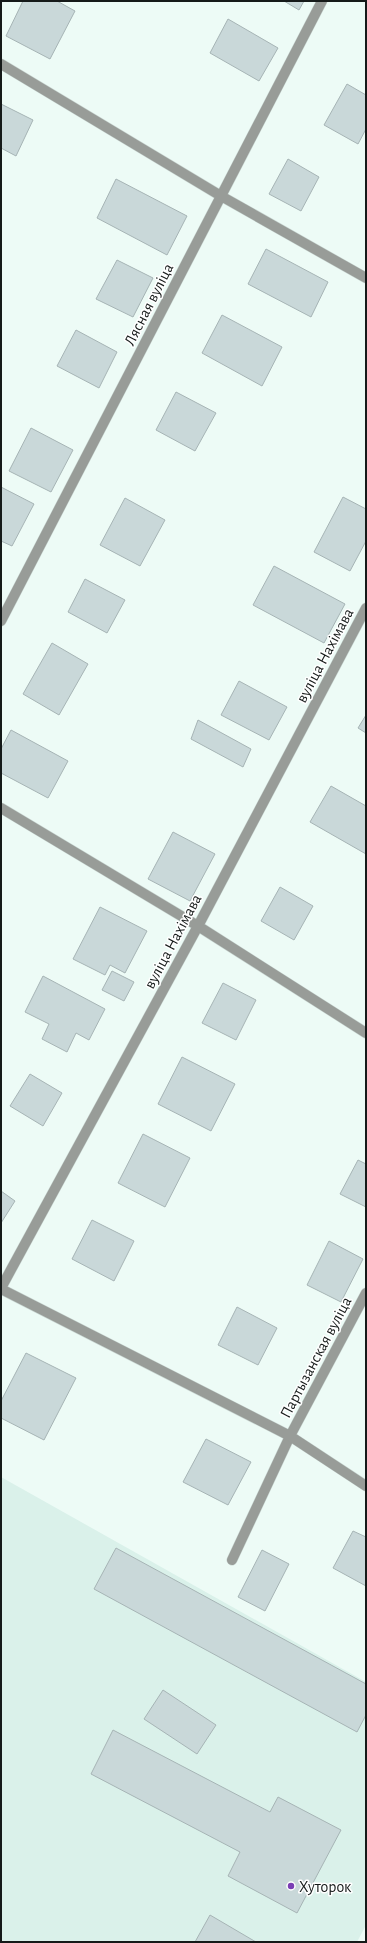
<svg xmlns="http://www.w3.org/2000/svg" width="367" height="1943" font-family="'Alegreya Sans',sans-serif">
	<rect width="100%" height="100%" fill="#edfbf6"/>
	<path fill="#daf1ea" d="M1,1477L366,1682V1925L357,1942H1Z"/>
	<path fill="#c9d8d9" stroke="#a6b4b5" d="M23,1H57L75,11L50,59L6,36Z
		M284,1H304L299,10Z
		M228,19L278,48L259,81L210,53Z
		M347,84L366,95V129L358,144L324,125Z
		M1,104L33,120L16,156L1,148Z
		M288,159L319,177L301,211L269,194Z
		M116,179L187,216L167,255L97,218Z
		M266,249L328,282L311,317L248,284Z
		M117,260L153,278L133,317L96,299Z
		M222,315L282,347L262,386L202,353Z
		M76,330L117,352L99,388L57,366Z
		M176,392L216,413L195,451L156,430Z
		M31,428L73,450L51,492L9,471Z
		M1,487L34,504L12,546L1,541Z
		M343,497L366,509V541L350,571L314,552Z
		M125,498L165,520L140,566L100,545Z
		M274,566L345,604L324,643L253,605Z
		M85,579L125,600L107,633L68,612Z
		M52,643L88,664L59,715L23,694Z
		M239,681L287,707L269,740L221,715Z
		M366,715V733L358,728Z
		M198,720L251,749L243,767L191,739Z
		M11,730L68,761L48,798L1,773V749Z
		M331,786L366,806V854L310,822Z
		M173,832L215,854L190,901L148,879Z
		M280,887L313,906L294,940L261,921Z
		M100,907L147,931L125,973L110,965L105,975L73,959Z
		M112,971L134,982L124,1001L102,990Z
		M43,976L105,1009L89,1040L76,1033L67,1052L42,1039L49,1024L25,1012Z
		M223,983L256,1000L236,1040L202,1023Z
		M182,1057L235,1084L211,1131L158,1104Z
		M30,1074L62,1093L43,1126L10,1106Z
		M143,1134L190,1158L165,1207L118,1183Z
		M358,1160L366,1164V1207L340,1194Z
		M1,1191L15,1201L1,1223Z
		M92,1220L134,1241L114,1281L72,1259Z
		M329,1241L363,1259L341,1302L307,1285Z
		M237,1307L277,1328L258,1365L218,1345Z
		M26,1353L76,1378L44,1440L1,1418V1401Z
		M206,1439L251,1462L228,1505L183,1482Z
		M353,1531L366,1537V1586L333,1568Z
		M116,1548L366,1684V1715L357,1732L94,1589Z
		M262,1550L289,1564L265,1611L238,1597Z
		M163,1690L216,1725L197,1754L144,1719Z
		M113,1730L270,1812L278,1797L341,1830L297,1913L228,1876L240,1852L91,1774Z
		M210,1915L256,1942H195Z"/>
	<g fill="none" stroke-linecap="round" stroke-linejoin="round">
		<defs>
			<path id="service" d="M232,1560L290,1436"/>
			<path id="minor" d="M1,64L221,196L366,278
				M1,621L322,1
				M1,808L198,926L366,1033
				M1,1288L198,926L366,608
				M1,1289L290,1436L366,1486
				M290,1436L366,1293"/>
		</defs>
		<use href="#service" stroke="#cad7d3" stroke-width="11"/>
		<use href="#minor" stroke="#cad7d3" stroke-width="11"/>
		<use href="#service" stroke="#989c98" stroke-width="10"/>
		<use href="#minor" stroke="#989c98" stroke-width="10"/>
	</g>
	<circle fill="#7a3eb4" stroke="#fff" stroke-width="1.5" cx="291" cy="1886" r="4"/>
	<g text-anchor="middle" stroke-width="3" stroke-linejoin="round" paint-order="stroke">
		<g font-size="16" fill="#151a19" stroke="#fff">
			<text transform="translate(148 304) rotate(-63)" y="6">Лясная вуліца</text>
			<text transform="translate(324 655) rotate(-62)" y="6">вуліца Нахімава</text>
			<text transform="translate(172 941) rotate(-62)" y="6">вуліца Нахімава</text>
			<text transform="translate(315 1357) rotate(-62)" y="6">Партызанская вуліца</text>
		</g>
		<g font-size="16" fill="#151a19" stroke="#fff" text-anchor="start">
			<text x="299" y="1892">Хуторок</text>
		</g>
	</g>
	<rect width="367" height="1943" fill="none" stroke="#151a19" stroke-width="4"/>
</svg>
